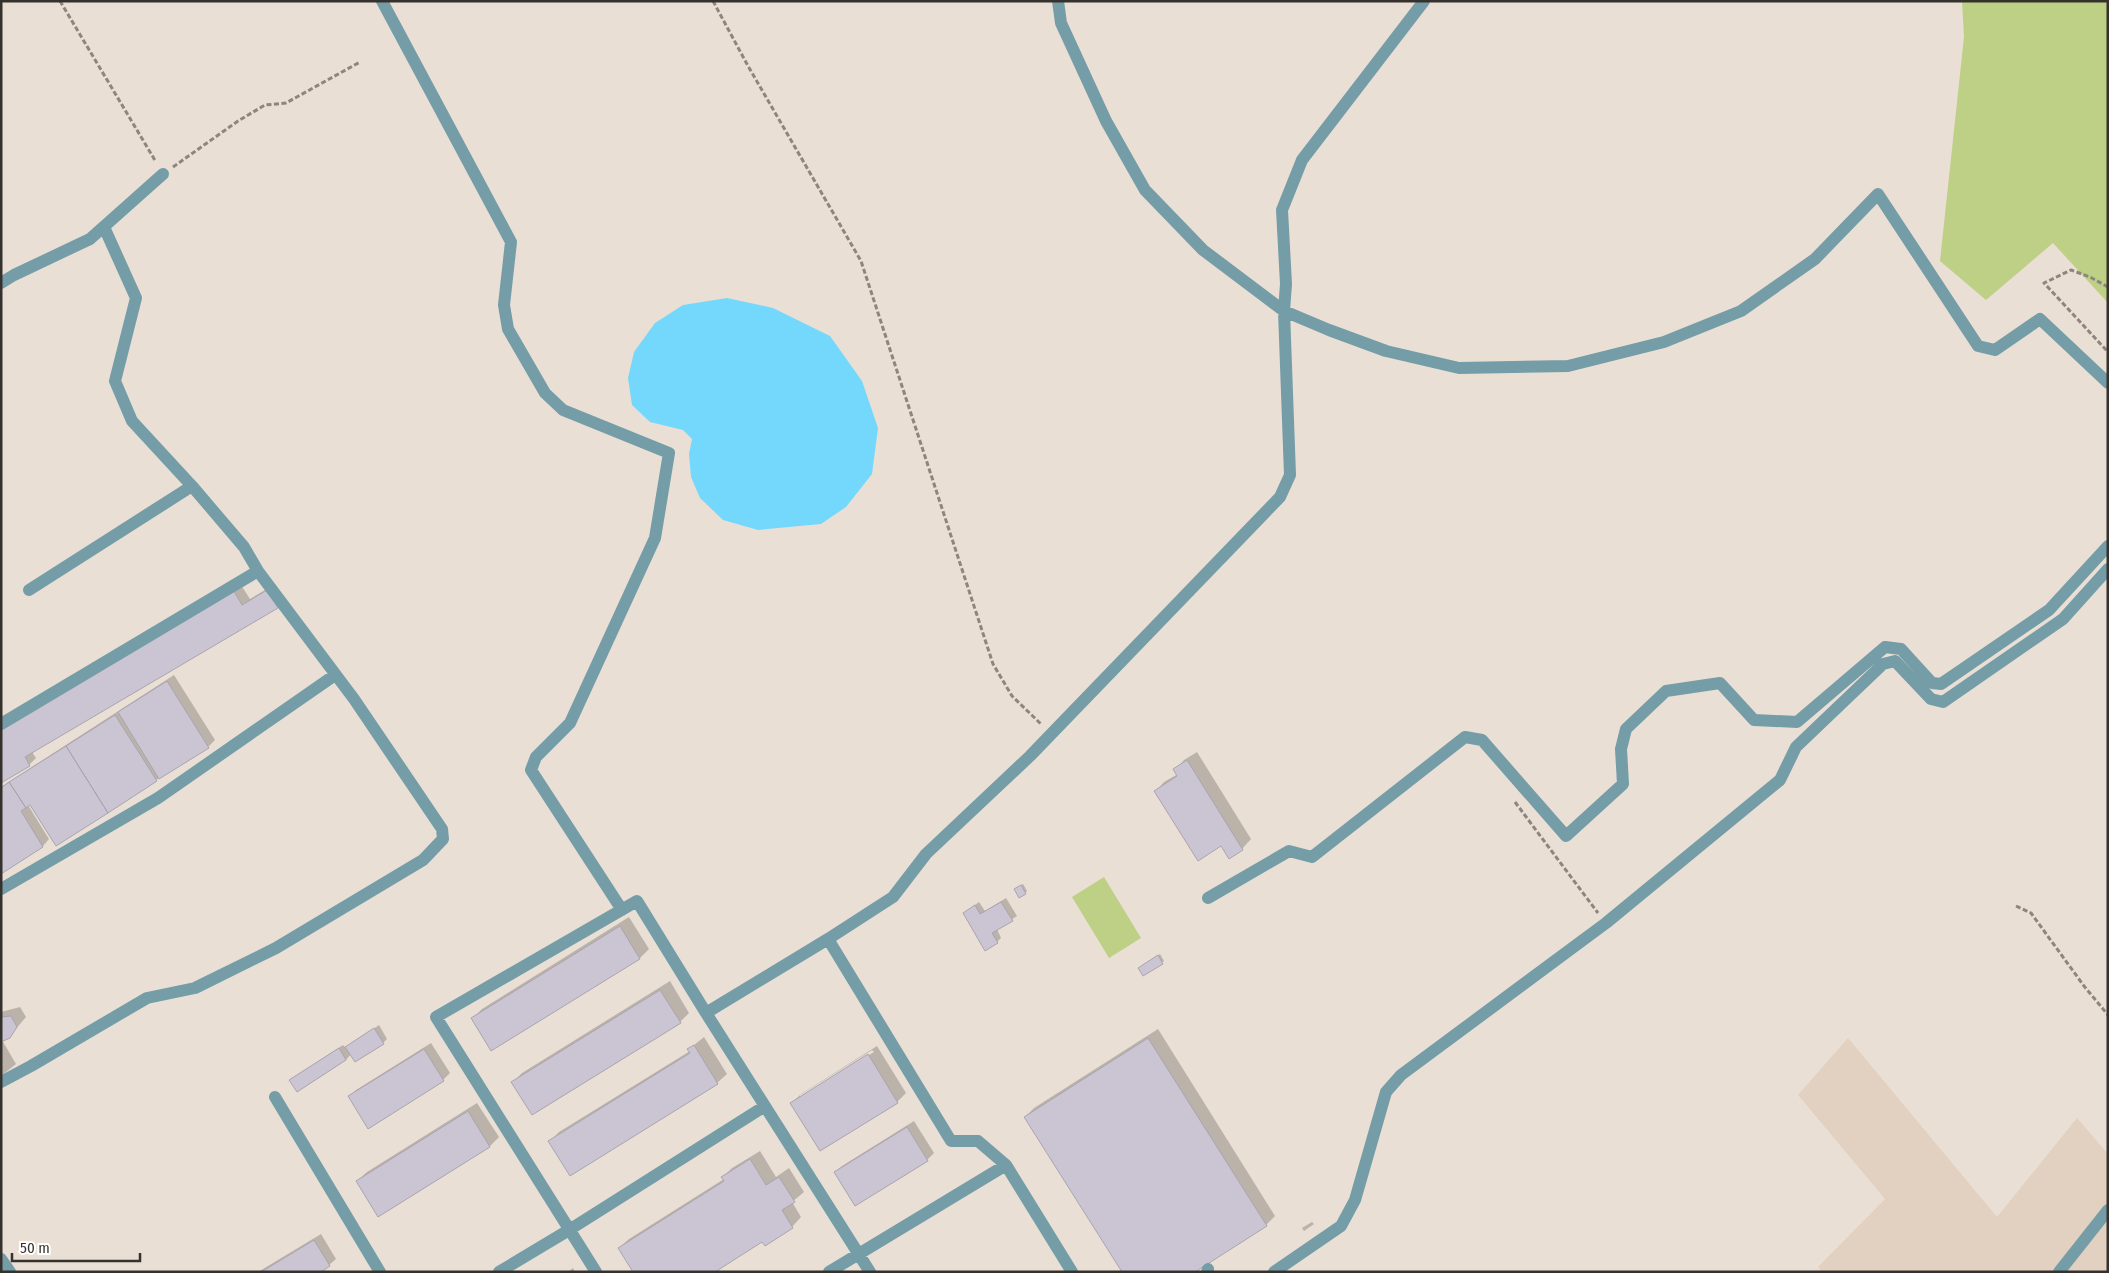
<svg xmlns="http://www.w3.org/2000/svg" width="2109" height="1273" font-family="'Fira Sans Condensed',sans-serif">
	<rect width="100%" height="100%" fill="#eadfd4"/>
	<path fill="#e2d1c1" d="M1848,1038L1997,1217L2077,1118L2108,1154V1272H1822L1818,1267L1885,1199L1798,1095Z"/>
	<path fill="#bdd085" d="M1962,1H2108V303L2053,243L1986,300L1940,261L1964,37Z
		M1104,877L1141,938L1109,958L1072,897Z"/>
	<path fill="#74d8fc" d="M727,298L773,308L830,336L862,381L878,428L872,474L846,507L821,524L758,530L723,520L700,498L691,477L689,454L692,439L683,430L650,422L632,405L628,378L634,352L655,323L683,305Z"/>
	<path fill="#0003" fill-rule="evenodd" d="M275,584L284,600L32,752L36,758L29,765L1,727L241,585L250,599Z
		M174,675L215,740L208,747L156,780L31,804L28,805L49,839L43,846L1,872V787Z
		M1197,752L1251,839L1242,849L1221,844L1155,792L1164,782L1178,774L1175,770L1184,760Z
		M1023,884L1027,891L1025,893L1017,887Z
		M1006,898L1017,916L997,929L1001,938L997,942L964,913L979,902L985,911Z
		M629,917L649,949L640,958L492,1049L473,1018L482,1009Z
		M1160,954L1164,961L1144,974L1142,966Z
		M670,981L689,1013L680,1022L513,1082L522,1073Z
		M20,1007L26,1017L9,1037L2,1040L16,1064L1,1076V1012Z
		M379,1025L387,1039L383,1043L351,1054L346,1060L290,1080L343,1045L346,1048Z
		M1158,1029L1275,1216L1266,1225L1025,1117L1034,1108Z
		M704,1037L727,1074L717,1083L570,1174L550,1141L559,1132L690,1051L689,1049Z
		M431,1043L450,1073L443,1080L350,1096L356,1090Z
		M877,1046L906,1093L897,1102L792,1103L801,1094ZM872,1050L874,1052L800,1098V1095Z
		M477,1103L499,1137L490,1146L357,1181L367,1172Z
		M914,1121L934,1153L927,1160L836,1172L842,1166Z
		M760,1151L776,1177L789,1168L804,1192L792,1202L801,1217L792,1227L765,1244L763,1240L619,1248L629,1239L724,1179L723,1177L732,1168Z
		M1312,1222L1314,1224L1304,1231L1302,1228Z
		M321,1234L336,1259L329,1265L318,1272H258Z
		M573,1268L575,1272H568Z"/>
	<path fill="#cbc5d3" stroke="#a9a4b1" d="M267,590L278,608L25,757L30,766L1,783V729L234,591L242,605Z
		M167,681L209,748L159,779L118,712Z
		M115,715L157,781L108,813L66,746Z
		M66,746L108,813L56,846L30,805L26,808L9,782Z
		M1187,760L1243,850L1229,859L1221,846L1198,861L1154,791L1177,776L1173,769Z
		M9,782L26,808L21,811L43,847L1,874V788Z
		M1021,885L1026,894L1019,898L1014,889Z
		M1001,902L1013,921L992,933L998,943L985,951L963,913L975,905L980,914Z
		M620,926L640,959L491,1051L471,1018Z
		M1158,955L1163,964L1143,976L1138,968Z
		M660,990L681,1023L532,1115L511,1082Z
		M11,1016L17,1027L10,1038L1,1042V1017Z
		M374,1028L384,1044L355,1062L345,1047Z
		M1148,1038L1267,1226L1195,1272H1122L1024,1117Z
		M694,1045L718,1084L570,1176L548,1141L690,1053L687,1049Z
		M339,1048L346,1060L297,1092L289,1080Z
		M424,1049L444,1081L368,1129L348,1096Z
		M868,1054L898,1103L820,1151L790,1103Z
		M468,1111L490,1147L378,1217L356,1181Z
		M907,1127L928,1161L855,1206L834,1172Z
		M750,1159L766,1185L779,1177L795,1202L782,1210L793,1228L765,1246L762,1242L715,1272H633L618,1248L724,1181L721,1177Z
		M314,1240L330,1266L321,1272H261Z"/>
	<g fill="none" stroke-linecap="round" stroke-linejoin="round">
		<path stroke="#8d867e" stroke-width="3" stroke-dasharray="5 2.5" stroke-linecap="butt" d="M60,1L156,162
			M713,1L748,66L861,261L993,664L1012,696L1042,725
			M173,167L238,121L265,105L286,103L360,62
			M2108,287L2090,277L2071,270L2044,283L2108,352
			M1515,802L1598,913
			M2016,906L2031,913L2084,986L2108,1015"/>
		<path stroke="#749da8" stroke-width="12" d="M382,1L511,242L504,305L508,329L545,393L563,410L669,453L655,538L570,723L536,757L531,770L622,910
			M1058,1L1061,23L1106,121L1145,190L1203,250L1284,311L1329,330L1386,351L1459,368L1568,366L1664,342L1741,311L1815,259L1878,194L1978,346L1995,350L2040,319L2108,383
			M1,283L14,275L90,239L163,174
			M29,590L192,486
			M1,724L258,571
			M1,889L158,798L335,675
			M1208,898L1289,851L1312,857L1465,737L1482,740L1566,836L1623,784L1621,749L1626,729L1666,691L1720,683L1754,720L1797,722L1885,647L1901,649L1932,683L1941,684L2049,610L2108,546
			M828,939L893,897L926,854L1030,756L1280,497L1290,475L1284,311L1286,284L1282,210L1302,160L1424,1
			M1,1082L31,1066L147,998L195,988L276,948L423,860L443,839L442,829L354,699L258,571L244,547L192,486L132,421L115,381L136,298L104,227
			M275,1097L380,1272
			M1,1259L10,1272
			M499,1272L569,1230L765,1106
			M596,1272L436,1017L637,901L706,1013
			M829,1272L1006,1165
			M870,1272L706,1013L828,939L951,1141H978L1006,1165L1072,1272
			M1207,1272L1208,1269
			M1274,1272L1341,1226L1355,1200L1386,1092L1401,1075L1606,923L1780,780L1796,747L1883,664L1895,661L1931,699L1943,702L2063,619L2108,569
			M2059,1272L2108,1210"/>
	</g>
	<rect width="2109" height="1273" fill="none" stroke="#35312d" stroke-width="5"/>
	<path d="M12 1253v8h128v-8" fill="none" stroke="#35312d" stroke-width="2.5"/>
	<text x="20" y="1253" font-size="15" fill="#35312d" stroke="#ffffff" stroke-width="4" paint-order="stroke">50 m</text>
</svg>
